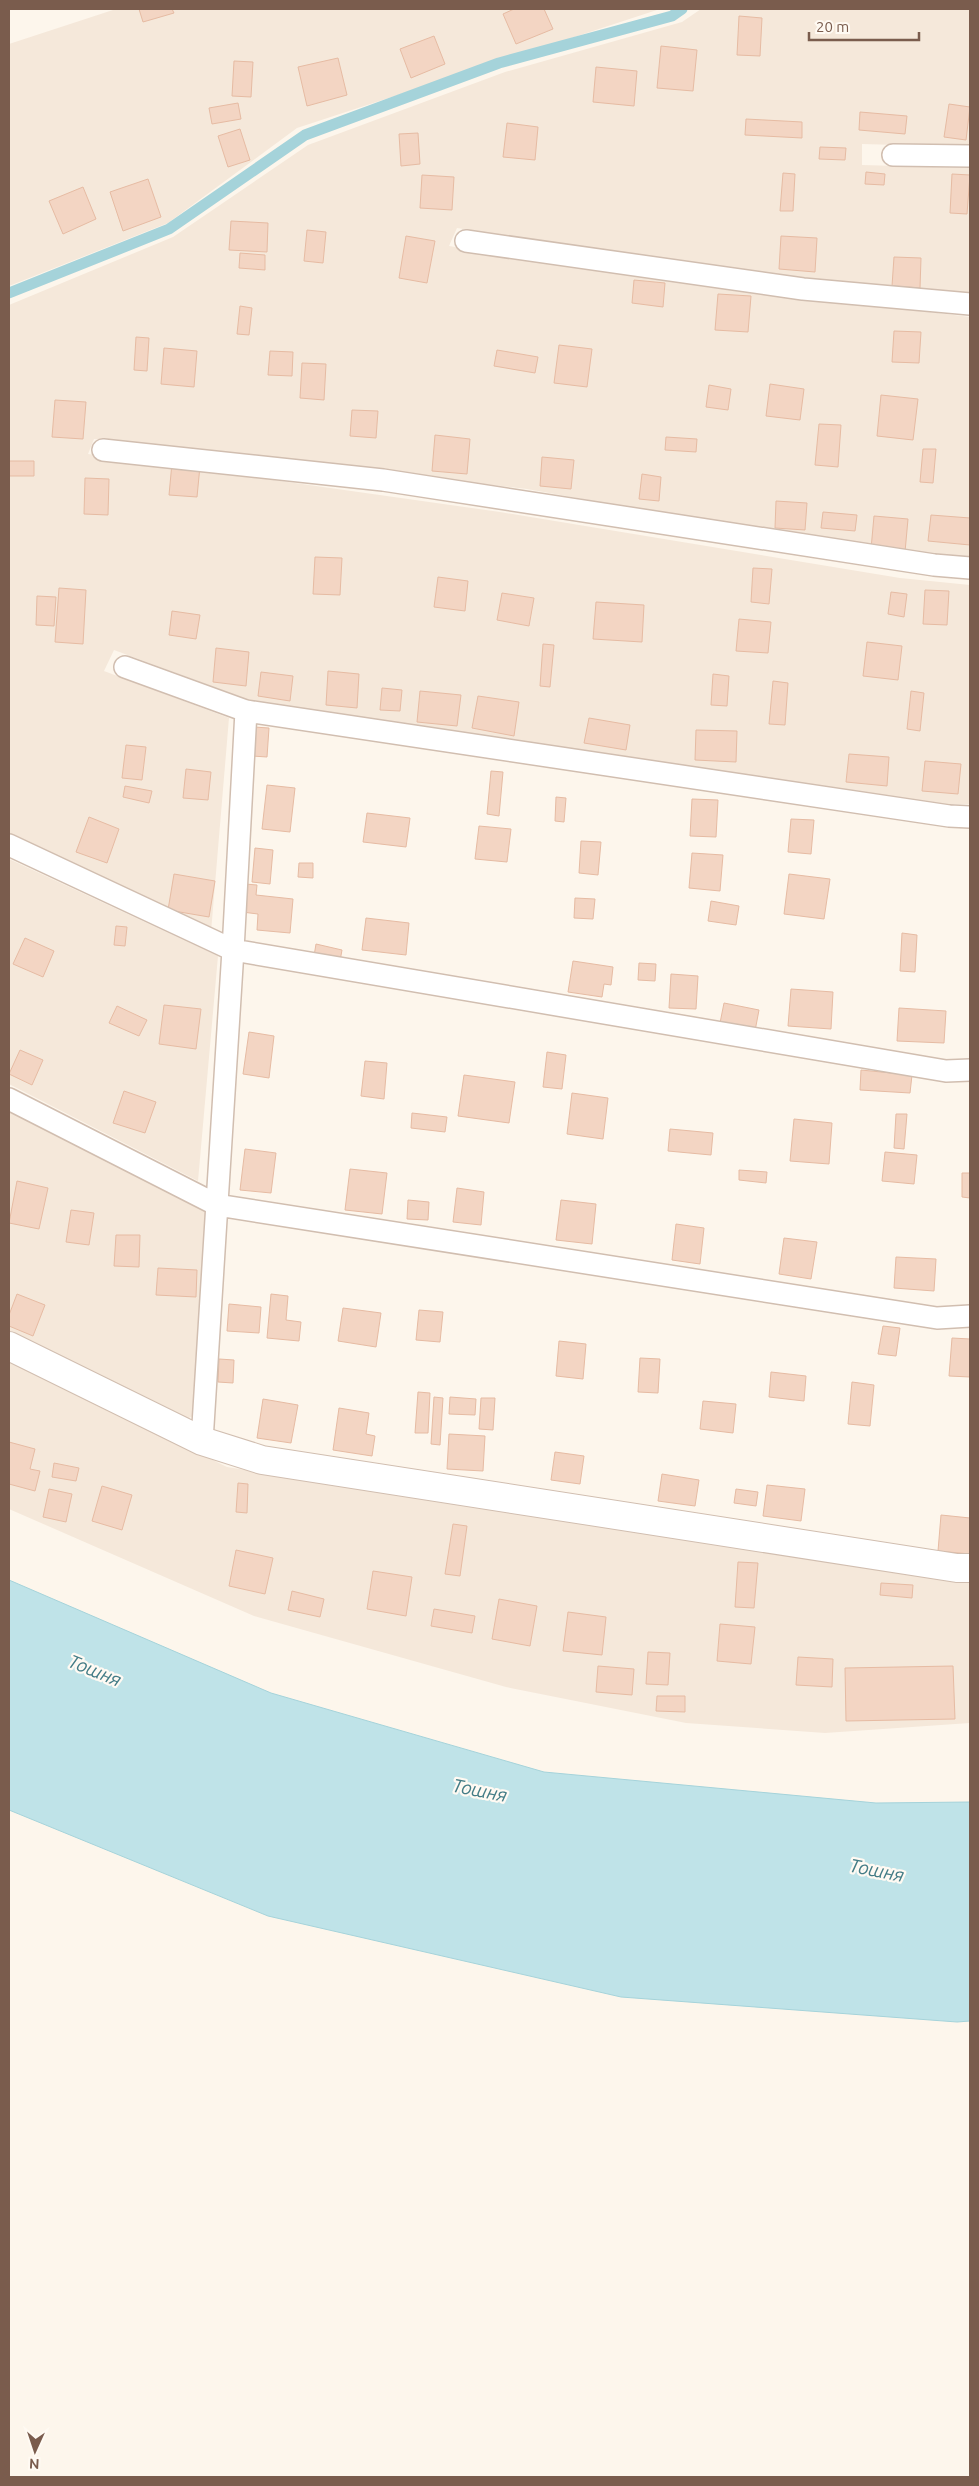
<svg xmlns="http://www.w3.org/2000/svg" width="979" height="2486" font-family="Ubuntu,sans-serif">
	<rect width="100%" height="100%" fill="#fdf6ec"/>
	<path fill="#f5e8da" d="M116,9H660L297,128L168,223L9,286V44Z
		M701,9H970V147L862,144V165L970,168V295L743,275L457,228L449,246L620,274L970,317V562L900,556L527,489L94,439L88,454L500,512L900,578L970,585V804H924L249,700L114,650L104,671L229,718L211,932L9,834V305L173,237L308,145L505,72L682,22Z
		M9,859L218,956L198,1181L9,1084Z
		M9,1110L207,1210L193,1416L179,1423L9,1339Z
		M9,1359L227,1467L970,1581V1723L825,1733L686,1723L506,1687L254,1616L9,1509Z"/>
	<path fill="#bfe3e8" stroke="#a5d3da" d="M9,1580L271,1693L544,1772L876,1803L970,1802V2021L957,2022L621,1997L268,1916L9,1810Z"/>
	<g fill="none" stroke-linecap="round" stroke-linejoin="round">
		<path stroke="#a5d3da" stroke-width="11" d="M9,293L169,229L305,135L499,63L672,16L682,9"/>
	</g>
	<path fill="#f3d5c3" stroke="#e6bba3" d="M139,9H172L174,13L143,22Z
		M514,9H544L553,29L516,44L503,14Z
		M739,16L762,18L760,56L737,55Z
		M434,36L445,64L411,78L400,49Z
		M661,46L697,50L693,91L657,88Z
		M338,58L347,95L307,106L298,67Z
		M234,61L253,62L251,97L232,96Z
		M596,67L637,71L634,106L593,102Z
		M238,103L241,119L212,124L209,108Z
		M949,104L970,107L966,140L944,137Z
		M860,112L907,116L905,134L859,130Z
		M746,119L802,122V138L745,135Z
		M507,123L538,127L535,160L503,157Z
		M240,129L250,160L228,167L218,136Z
		M418,133L420,164L401,166L399,134Z
		M820,147L846,148L845,160L819,159Z
		M866,172L885,174L884,185L865,184Z
		M783,173L795,174L793,211H780Z
		M952,174L970,175L967,214L950,213Z
		M422,175L454,177L452,210L420,208Z
		M148,179L161,217L123,231L110,192Z
		M83,187L96,219L63,234L49,201Z
		M231,221L268,223L267,252L229,250Z
		M307,230L326,232L323,263L304,261Z
		M406,236L435,241L427,283L399,278Z
		M781,236L817,238L815,272L779,269Z
		M240,253L265,255V270L239,268Z
		M894,257L921,258L920,288L892,286Z
		M634,280L665,283L663,307L632,303Z
		M718,294L751,296L748,332L715,330Z
		M240,306L252,308L249,335L237,334Z
		M894,331L921,332L919,363L892,362Z
		M136,337L149,338L147,371L134,370Z
		M559,345L592,349L587,387L554,383Z
		M164,348L197,351L194,387L161,384Z
		M497,350L538,357L535,373L494,366Z
		M270,351L293,352L292,376L268,375Z
		M302,363L326,364L324,400L300,398Z
		M770,384L804,389L800,420L766,416Z
		M709,385L731,389L728,410L706,407Z
		M881,395L918,399L913,440L877,436Z
		M55,400L86,402L83,439L52,437Z
		M352,410L378,411L376,438L350,436Z
		M819,424L841,425L838,467L815,465Z
		M435,435L470,439L467,474L432,471Z
		M666,437L697,439L696,452L665,450Z
		M923,449H936L933,483L920,482Z
		M542,457L574,460L571,489L540,486Z
		M9,461H34V476H9Z
		M172,463L200,466L197,497L169,495Z
		M642,474L661,477L659,501L639,499Z
		M85,478L109,479L108,515L84,514Z
		M776,501L807,503L805,530L775,528Z
		M823,512L857,515L855,531L821,528Z
		M931,515L970,518V545L928,541Z
		M874,516L908,519L905,552L871,549Z
		M315,557L342,558L340,595L313,594Z
		M753,568L772,569L769,604L751,602Z
		M438,577L468,581L465,611L434,607Z
		M59,588L86,590L83,644L55,642Z
		M925,590L949,591L947,625L923,624Z
		M891,592L907,594L904,617L888,614Z
		M502,593L534,598L529,626L497,620Z
		M37,596L56,597L54,626L36,625Z
		M596,602L644,605L642,642L593,639Z
		M172,611L200,615L196,639L169,635Z
		M739,619L771,622L768,653L736,651Z
		M867,642L902,646L898,680L863,676Z
		M543,644L554,645L550,687L540,686Z
		M216,648L249,652L246,686L213,682Z
		M328,671L359,674L357,708L326,705Z
		M261,672L293,676L290,701L258,696Z
		M713,674L729,676L727,706L711,705Z
		M773,681L788,683L785,725L769,724Z
		M382,688L402,690L400,711L380,710Z
		M420,691L461,695L457,726L417,722Z
		M911,691L924,693L920,731L907,729Z
		M478,696L519,702L514,736L472,728Z
		M589,718L630,725L626,750L584,743Z
		M254,727L269,728L267,757L252,756Z
		M696,730L737,731L736,762L695,760Z
		M126,745L146,747L142,780L122,778Z
		M849,754L889,757L887,786L846,782Z
		M925,761L961,764L958,794L922,791Z
		M186,769L211,772L208,800L183,798Z
		M491,771L503,772L499,816L487,814Z
		M267,785L295,788L290,832L262,829Z
		M125,786L152,791L149,803L123,797Z
		M556,797L566,798L564,822L555,821Z
		M692,799L718,800L716,837L690,836Z
		M367,813L410,818L406,847L363,842Z
		M89,817L119,829L107,863L76,852Z
		M791,819L814,820L811,854L788,852Z
		M479,826L511,829L507,862L475,859Z
		M581,841L601,842L598,875L579,873Z
		M255,848L273,850L270,884L252,882Z
		M692,853L723,855L720,891L689,888Z
		M299,863H313V878L298,877Z
		M174,874L215,881L209,917L168,910Z
		M789,874L830,879L824,919L784,914Z
		M245,884L257,885L256,895L293,899L290,933L257,930L258,914L242,912Z
		M575,898L595,899L593,919L574,918Z
		M711,901L739,906L736,925L708,921Z
		M366,918L409,923L406,955L362,950Z
		M116,926L127,927L125,946L114,945Z
		M902,933L917,935L915,972L900,971Z
		M25,938L54,951L43,977L13,964Z
		M316,944L342,950L340,961L314,956Z
		M573,961L613,967L611,985L604,984L602,997L568,992Z
		M639,963L656,964L655,981L638,980Z
		M671,974L698,976L696,1009L669,1008Z
		M791,989L833,992L831,1029L788,1026Z
		M724,1003L759,1010L755,1031L720,1023Z
		M164,1005L201,1009L196,1049L159,1044Z
		M117,1006L147,1020L139,1036L109,1023Z
		M899,1008L946,1011L944,1043L897,1041Z
		M249,1032L274,1036L269,1078L243,1074Z
		M20,1050L43,1060L32,1085L9,1074Z
		M547,1052L566,1055L562,1089L543,1087Z
		M365,1061L387,1063L384,1099L361,1096Z
		M861,1070L912,1075L910,1093L860,1090Z
		M464,1075L515,1082L509,1123L458,1116Z
		M124,1091L156,1102L145,1133L113,1123Z
		M572,1093L608,1098L603,1139L567,1134Z
		M412,1113L447,1117L445,1132L411,1128Z
		M896,1114H907L904,1149L894,1148Z
		M794,1119L832,1123L829,1164L790,1161Z
		M670,1129L713,1133L711,1155L668,1151Z
		M245,1149L276,1153L271,1193L240,1190Z
		M885,1152L917,1155L914,1184L882,1181Z
		M350,1169L387,1173L382,1214L345,1210Z
		M739,1170L767,1172L766,1183L739,1180Z
		M962,1173H970V1198L962,1197Z
		M17,1181L48,1188L39,1229L9,1223Z
		M457,1188L484,1192L481,1225L453,1222Z
		M408,1200L429,1202L428,1220L407,1219Z
		M561,1200L596,1204L592,1244L556,1240Z
		M71,1210L94,1213L89,1245L66,1242Z
		M676,1224L704,1228L700,1264L672,1260Z
		M116,1235H140L139,1267L114,1266Z
		M784,1238L817,1242L811,1279L779,1274Z
		M896,1257L936,1259L934,1291L894,1288Z
		M158,1268L197,1270L196,1297L156,1295Z
		M17,1294L45,1305L33,1336L9,1326V1315Z
		M271,1294L288,1296L286,1320L301,1322L299,1341L267,1338Z
		M229,1304L261,1307L259,1333L227,1331Z
		M343,1308L381,1313L376,1347L338,1341Z
		M419,1310L443,1312L440,1342L416,1340Z
		M883,1326L900,1328L896,1356L878,1354Z
		M952,1338L970,1339V1377L949,1376Z
		M559,1341L586,1344L583,1379L556,1376Z
		M640,1358L660,1359L658,1393L638,1392Z
		M219,1359L234,1360L233,1383L218,1382Z
		M771,1372L806,1376L804,1401L769,1397Z
		M852,1382L874,1385L870,1426L848,1424Z
		M418,1392L430,1393L428,1433H415Z
		M434,1397L443,1398L440,1445L431,1444Z
		M450,1397L476,1399L475,1415L449,1414Z
		M481,1398H495L493,1430L479,1429Z
		M263,1399L298,1405L291,1443L257,1438Z
		M703,1401L736,1404L733,1433L700,1429Z
		M339,1408L369,1413L366,1434L375,1436L372,1456L333,1450Z
		M449,1434L485,1436L483,1471L447,1469Z
		M9,1442L35,1449L30,1469L40,1471L35,1491L9,1484Z
		M555,1452L584,1456L580,1484L551,1480Z
		M54,1463L79,1468L76,1481L52,1477Z
		M662,1474L699,1480L695,1506L658,1501Z
		M238,1483L248,1484L247,1513L236,1512Z
		M767,1485L805,1489L801,1521L763,1516Z
		M102,1486L132,1495L122,1530L92,1521Z
		M49,1489L72,1494L66,1522L43,1517Z
		M736,1489L758,1492L756,1506L734,1503Z
		M941,1515L970,1518V1554L938,1551Z
		M453,1524L467,1526L460,1576L445,1574Z
		M236,1550L273,1558L265,1594L229,1586Z
		M738,1562L758,1563L754,1608L735,1607Z
		M373,1571L412,1577L406,1616L367,1609Z
		M881,1583L913,1585L912,1598L880,1595Z
		M292,1591L324,1599L320,1617L288,1610Z
		M499,1599L537,1606L530,1646L492,1639Z
		M434,1609L475,1616L472,1633L431,1626Z
		M568,1612L606,1617L602,1655L563,1651Z
		M720,1624L755,1627L751,1664L717,1661Z
		M648,1652L670,1653L668,1685L646,1684Z
		M798,1657L833,1659L832,1687L796,1685Z
		M598,1666L634,1669L632,1695L596,1692Z
		M953,1666L955,1719L846,1721L845,1668Z
		M657,1696H685V1712L656,1711Z"/>
	<g fill="none" stroke-linecap="round" stroke-linejoin="round">
		<defs>
			<path id="service" d="M893,155L970,156
				M466,241L803,289L970,304
				M103,450L383,480L934,565L970,568
				M125,667L246,711L949,816L970,817
				M9,845L233,950L946,1071L970,1070
				M9,1099L217,1205L937,1318L970,1316
				M202,1441L233,950L246,711"/>
			<path id="minor" d="M9,1346L202,1441L262,1460L957,1568H970"/>
		</defs>
		<use href="#service" stroke="#d1beb0" stroke-width="24"/>
		<use href="#minor" stroke="#d1beb0" stroke-width="30"/>
		<use href="#service" stroke="#fff" stroke-width="21"/>
		<use href="#minor" stroke="#fff" stroke-width="28"/>
	</g>
	<g text-anchor="middle" stroke-width="4.5" stroke-linejoin="round" paint-order="stroke">
		<g font-size="19" font-style="italic" fill="#437c86" stroke="#fffaf3">
			<text transform="translate(95 1670) rotate(22)" y="7">Тошня</text>
			<text transform="translate(480 1790) rotate(11)" y="7">Тошня</text>
			<text transform="translate(877 1870) rotate(11)" y="7">Тошня</text>
		</g>
	</g>
	<rect width="979" height="2486" fill="none" stroke="#7a5c4d" stroke-width="20"/>
	<g transform="translate(35 2451) rotate(183)" stroke="#fffaf3" stroke-width="4" paint-order="stroke">
	<path d="M0-4L9 19L0 12L-9 19Z" fill="#7a5c4d"/>
	<text y="-8" font-size="14" font-weight="bold" text-anchor="middle" fill="#7a5c4d">N</text>
	</g>
	<path d="M809 32v8h110v-8" fill="none" stroke="#7a5c4d" stroke-width="2.5"/>
	<text x="816" y="32" font-size="15" fill="#7a5c4d" stroke="#fffaf3" stroke-width="4" paint-order="stroke">20 m</text>
</svg>
